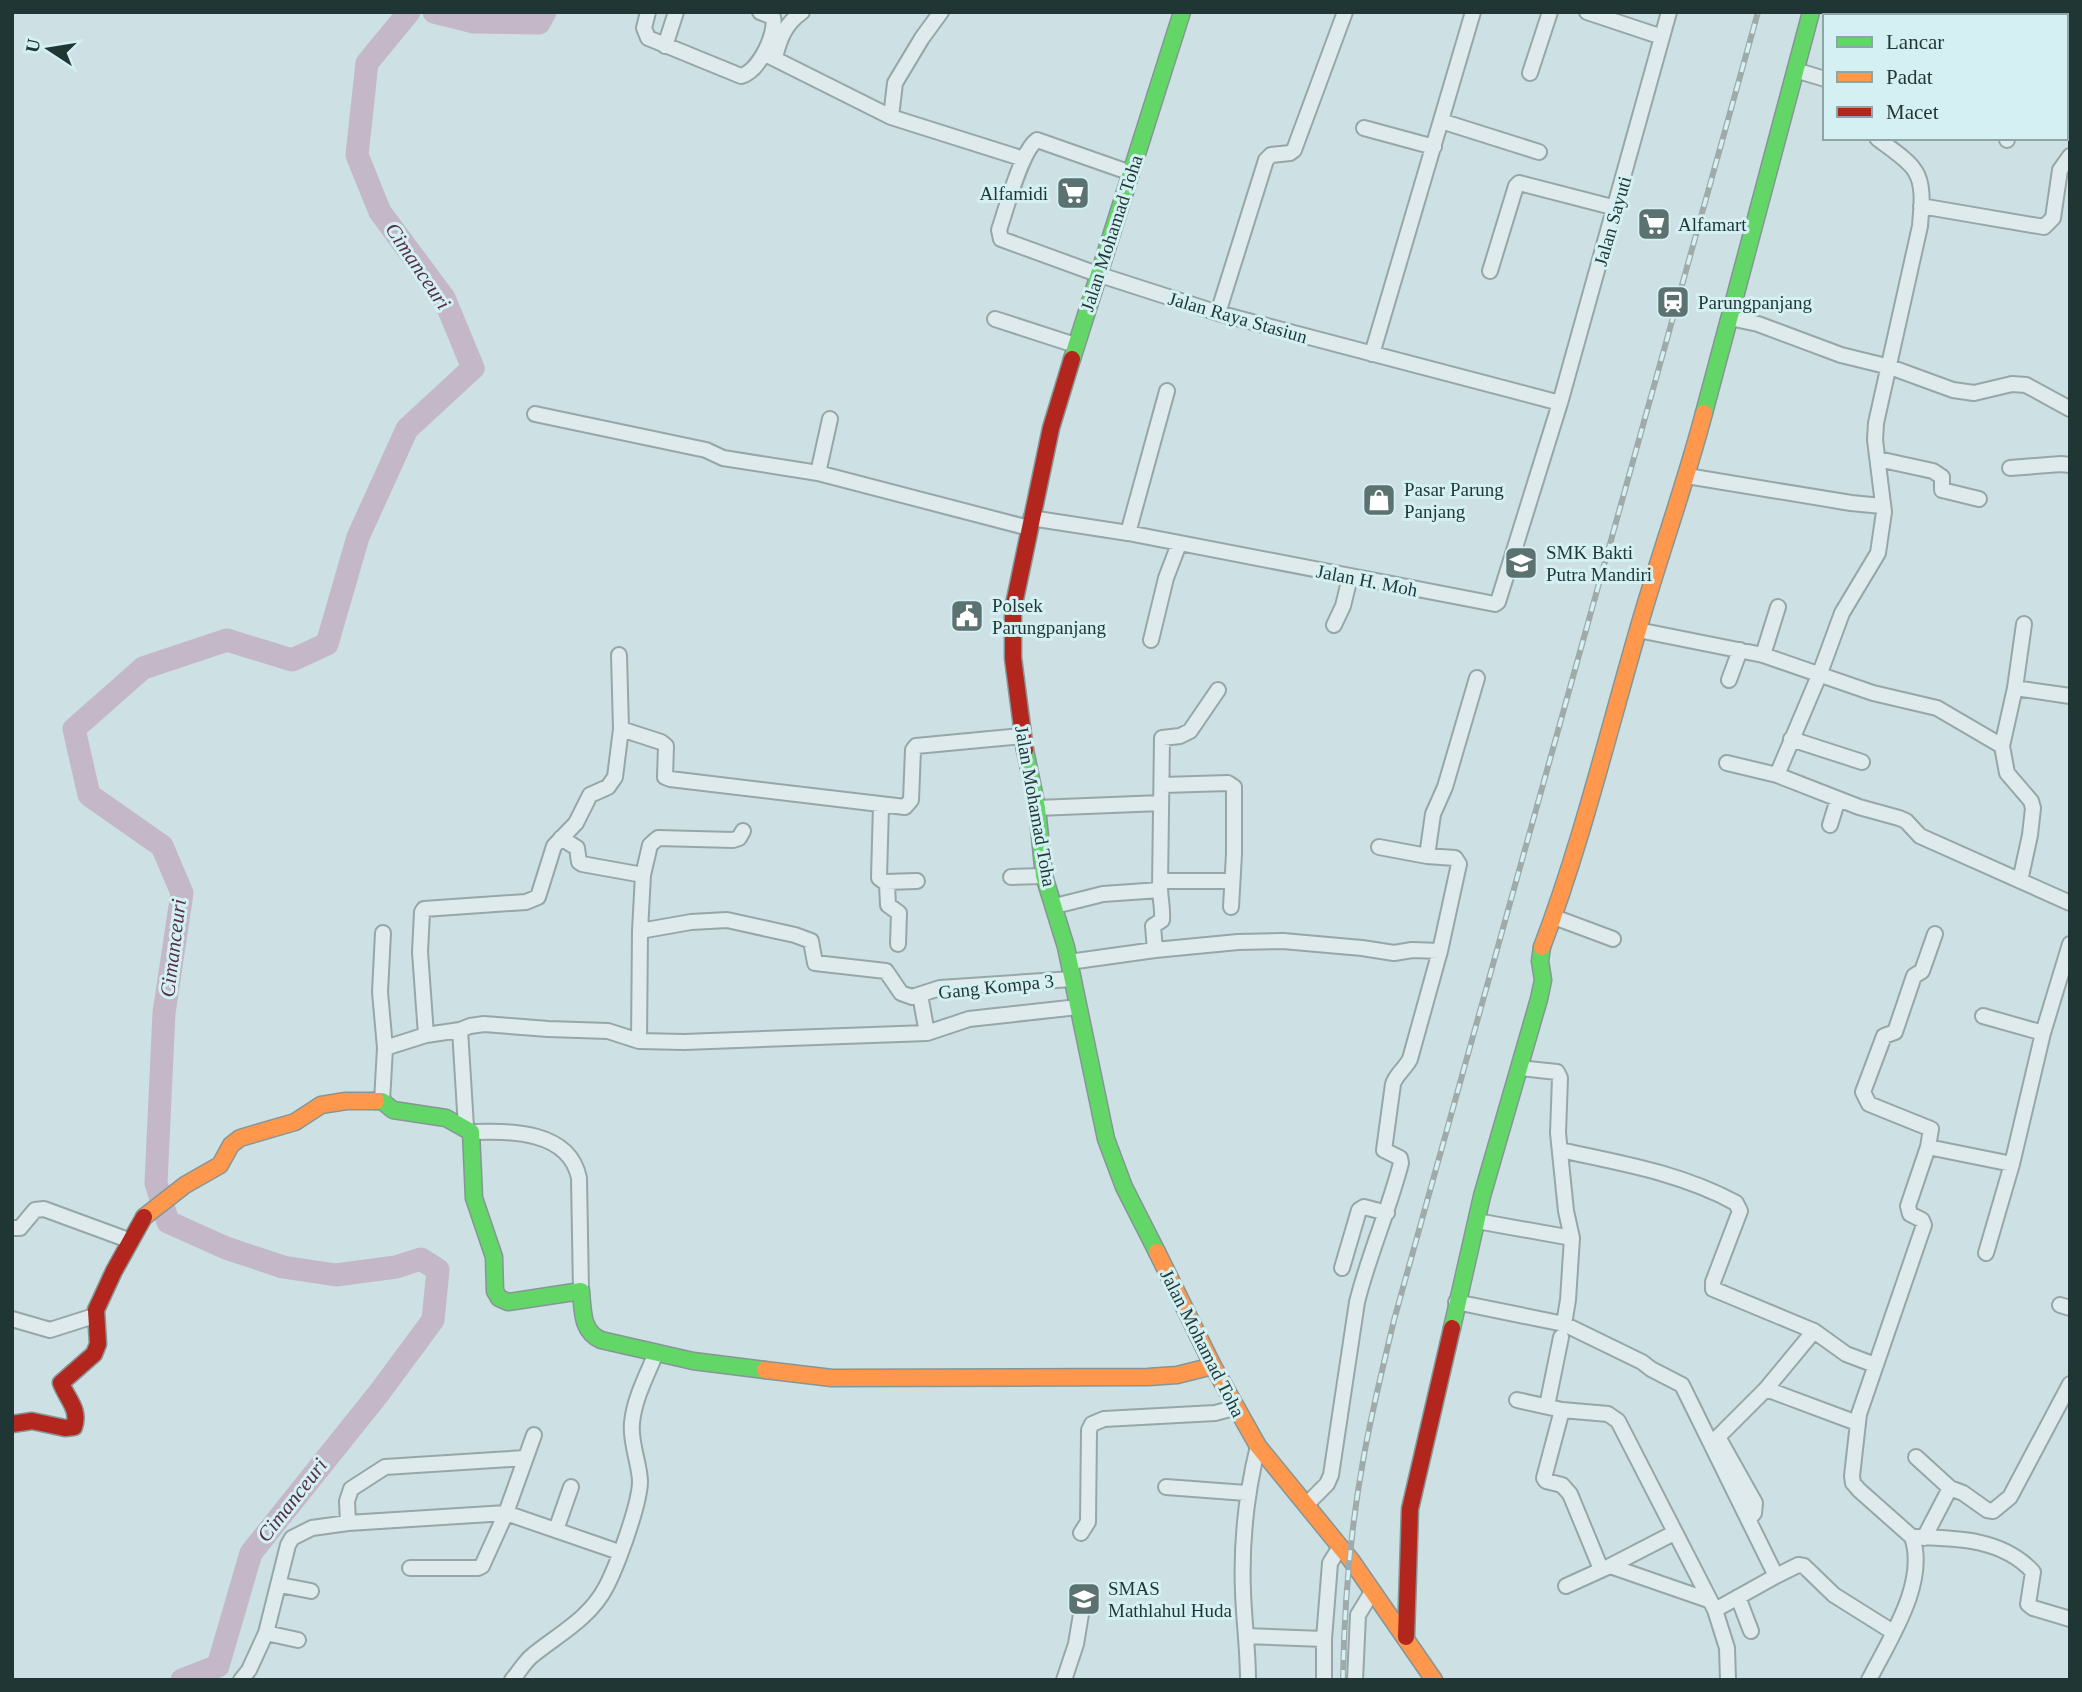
<svg xmlns="http://www.w3.org/2000/svg" width="2082" height="1692" font-family="'Times New Roman',serif">
	<rect width="100%" height="100%" fill="#cde0e3"/>
	<g fill="none" stroke-linecap="round" stroke-linejoin="round">
		<path stroke="#c3b7c8" stroke-width="23" d="M434,12L474,22L539,23L545,12
			M182,1680L218,1666L251,1553L379,1393L433,1320L438,1270L421,1259L396,1267L336,1275L283,1267L226,1248L168,1222L156,1183L164,1013L182,893L162,846L89,795L74,729L143,668L227,640L292,660L327,644L358,537L407,429L473,368L444,298L380,212L357,155L367,63L409,12"/>
		<defs>
			<path id="street" d="M648,12L644,28L648,38L741,76C759,71 777,34 773,17L760,12
				M1587,12L1662,37
				M1911,16L1912,12
				M665,46L676,12
				M765,54L891,117L1024,159
				M775,57C780,38 785,24 802,12
				M1795,70L1825,79
				M1530,73L1550,12
				M2066,86H2070
				M891,117L895,83L922,38L941,12
				M1441,121L1539,152
				M1364,128L1434,147
				M2007,138V140
				M1131,173L1037,140C1021,151 1006,210 999,230L1001,239L1097,274L1218,313L1560,403
				M1921,206L2044,227L2053,218L2060,170L2070,156
				M1490,271L1516,186L1519,183L1616,208
				M1218,313L1266,160L1271,155L1290,153L1294,150L1345,12
				M1730,318L1758,324L1841,355L1890,367L1953,390L1974,393L2012,384L2026,385L2070,409
				M995,319L1075,345
				M1372,354L1473,12
				M535,414L706,450L723,458L818,473L1029,528
				M1878,459L1933,471L1942,477V490L1979,499
				M2010,468L2061,464L2070,465
				M818,473L830,419
				M1687,476L1851,503L1882,506
				M1031,518L1128,533L1495,604L1498,602L1560,403L1669,12
				M1128,533L1167,391
				M1334,625L1343,606L1350,577
				M1638,630L1763,655L1873,693L1937,708L2002,746
				M1151,640L1166,578L1179,544
				M1763,655L1778,607
				M1729,680L1740,650
				M2015,688L2070,696
				M621,729L661,742L666,746L665,777L670,779L905,807L911,800L913,750L916,746L1022,736
				M1791,739L1862,762
				M1727,763L1777,775L1859,807L1899,818L1906,821L1920,836L2070,903
				M1777,775L1820,673L1842,613L1878,553L1884,512L1875,440L1876,423L1920,226C1921,210 1925,186 1915,171C1909,160 1888,147 1877,138
				M1163,785L1228,783L1234,787V854L1231,907
				M881,805L879,878L887,884L888,905L899,913L898,944
				M1037,808L1161,803
				M1830,825L1838,799
				M561,838L577,848L579,862L582,864L643,875L650,845L658,838L733,840L739,838L743,831
				M1379,847L1427,856
				M1011,877L1044,876
				M1161,881H1232
				M2020,881L2030,835L2033,808L2031,801L2007,773L2002,746L2015,688L2024,624
				M885,882L917,881
				M1055,906L1103,894L1160,890
				M1554,917L1613,939
				M640,931L691,922L727,920L795,935L811,941L815,963L886,971L901,993L912,997L940,988L1072,979
				M383,933L380,992L385,1048
				M1155,950L1153,926L1162,920C1163,909 1160,898 1160,887C1161,837 1161,788 1162,738L1180,736L1190,731L1218,690
				M1069,962L1155,950L1238,942L1283,941L1362,948L1394,953L1412,950L1440,951
				M920,995L927,1033
				M1983,1016L2043,1033
				M460,1030L466,1127
				M426,1035L420,952L422,912L424,909L526,902L538,897L554,846L576,823L590,795L608,787L615,777L621,729L619,655
				M639,1041L640,931L643,875
				M1519,1068L1557,1072L1560,1078L1558,1133L1566,1211L1572,1238L1568,1300L1564,1324
				M382,1101L385,1048L426,1035L460,1030L470,1026L484,1024L548,1029L608,1031L639,1041L684,1042L927,1033L969,1019L1078,1007
				M471,1132C510,1131 569,1130 579,1178L581,1291
				M1928,1147L1931,1129L1869,1104L1863,1092L1884,1036L1895,1032L1914,976L1922,971L1935,934
				M1560,1150C1620,1163 1681,1173 1736,1203L1740,1211L1713,1282V1289L1814,1331L1846,1354L1875,1365
				M1477,1221L1572,1238
				M12,1228H20L35,1210L44,1209L131,1241
				M1986,1253L2012,1164
				M1342,1268L1359,1210L1364,1207L1387,1213
				M1456,1302L1564,1324L1642,1362L1651,1369L1682,1385L1776,1576L1715,1610
				M2060,1305L2070,1308
				M12,1319L50,1330L94,1316
				M1766,1389L1857,1423
				M1517,1400L1562,1410L1608,1414L1618,1421L1715,1610L1727,1648L1728,1680
				M1547,1406L1561,1337
				M1562,1410L1544,1478L1546,1481L1562,1485L1570,1494L1601,1569
				M1718,1437L1755,1503L1754,1513L1749,1519
				M1711,1444L1766,1389L1814,1331
				M1916,1457L1950,1488L1963,1493L1987,1510L1993,1511L2010,1497L2070,1384
				M1166,1487L1246,1493
				M1307,1504L1327,1484L1331,1475L1357,1302C1369,1254 1389,1210 1401,1163L1400,1158L1384,1150L1393,1084C1396,1074 1405,1069 1410,1059L1440,951L1459,864L1455,858L1427,856L1433,814L1445,787L1477,678
				M348,1523L347,1501L351,1489L385,1467L525,1458
				M556,1530L571,1487
				M1081,1533L1088,1522L1089,1430L1092,1424L1104,1419L1215,1413L1234,1408
				M1912,1537C1955,1538 2002,1538 2033,1572L2028,1604L2033,1608L2070,1619
				M1924,1538L1950,1488
				M1610,1566L1708,1600
				M410,1568H478L482,1566L506,1513L534,1435
				M1776,1576L1798,1565L1804,1566L1834,1595L1893,1632
				M280,1585L311,1591
				M1566,1586L1610,1566L1674,1533
				M1738,1597L1751,1631
				M266,1633L298,1640
				M1246,1636L1324,1639
				M241,1680L249,1670L266,1633L288,1545L292,1538L312,1528L348,1523L506,1513L619,1552
				M512,1680C519,1672 525,1661 533,1655C559,1634 590,1618 606,1587C617,1566 640,1504 640,1481C639,1461 630,1443 632,1423C634,1399 647,1375 656,1353
				M1064,1680L1076,1644L1083,1602
				M1248,1680C1248,1650 1244,1621 1243,1592C1241,1542 1246,1495 1258,1446
				M1324,1680V1639L1330,1563L1340,1547
				M1355,1680L1358,1615L1372,1592
				M1869,1680C1889,1640 1928,1583 1912,1537L1859,1490L1853,1483L1852,1476L1859,1414L1924,1225L1922,1220L1910,1214L1908,1206L1928,1147L2012,1164L2043,1033L2070,944"/>
			<path id="fast" d="M1072,359L1182,12
				M1704,413L1811,12
				M1025,750L1037,808L1044,876L1066,947L1106,1139L1124,1187L1157,1252
				M376,1101H382L393,1110L446,1118L471,1132L474,1198L494,1257L495,1291L499,1298L508,1302L581,1291C583,1310 581,1331 601,1340L693,1361L765,1370
				M1452,1328L1482,1196L1539,999L1543,980L1540,961L1542,947"/>
			<path id="slow" d="M1542,947C1580,847 1606,741 1636,637C1657,562 1684,489 1704,413
				M144,1217L185,1185L220,1165L231,1145L240,1138L295,1122L321,1105L346,1101H376
				M1157,1252L1213,1366L1258,1446L1351,1560L1434,1680
				M765,1370L832,1378L1148,1377L1177,1375L1213,1366"/>
			<path id="jam" d="M1025,750L1013,658V609L1051,428L1072,359
				M12,1424L32,1421L65,1428L74,1427C80,1409 67,1399 61,1383L94,1354L98,1344L96,1310L114,1271L144,1217
				M1406,1637L1410,1509L1452,1328"/>
		</defs>
		<use href="#street" stroke="#96a7a8" stroke-width="18"/>
		<use href="#fast" stroke="#869697" stroke-width="19"/>
		<use href="#slow" stroke="#869697" stroke-width="19"/>
		<use href="#jam" stroke="#869697" stroke-width="19"/>
		<use href="#street" stroke="#dfeaec" stroke-width="14"/>
		<use href="#fast" stroke="#63d668" stroke-width="16"/>
		<use href="#slow" stroke="#ff974d" stroke-width="16"/>
		<use href="#jam" stroke="#b3261e" stroke-width="16"/>
		<defs>
			<path id="rail" d="M1343,1680C1344,1607 1350,1533 1363,1461C1371,1414 1383,1367 1394,1320L1758,12"/>
		</defs>
		<use href="#rail" stroke="#9faaaa" stroke-width="6"/>
		<use href="#rail" stroke="#d4f0f3" stroke-width="3.5" stroke-dasharray="10" stroke-linecap="butt"/>
	</g>
	<defs>
		<symbol id="supermarket-square" viewBox="-11 -11 22 22"><rect x="-9" y="-9" width="18" height="18" rx="4" fill="#5c7271" stroke="#d4f0f3"/><path d="M-6-5.5h2.5l.6 2H6L4.5 2H-2.5L-4.4-4H-6ZM-1.5 3.2a1.3 1.3 0 1 0 .1 0ZM3 3.2a1.3 1.3 0 1 0 .1 0Z" fill="#fff"/></symbol>
		<symbol id="station-square" viewBox="-11 -11 22 22"><rect x="-9" y="-9" width="18" height="18" rx="4" fill="#5c7271" stroke="#d4f0f3"/><path d="M-3-6H3Q5-6 5-4V2Q5 4 3 4L4.5 6H3L1.5 4h-3L-3 6H-4.5L-3 4Q-5 4-5 2V-4Q-5-6-3-6ZM-3.5-4v3h7v-3ZM-3.5 1v1.5H-2V1ZM2 1v1.5H3.5V1Z" fill="#fff"/></symbol>
		<symbol id="shop-square" viewBox="-11 -11 22 22"><rect x="-9" y="-9" width="18" height="18" rx="4" fill="#5c7271" stroke="#d4f0f3"/><path d="M-5-2.5h2.3a2.7 3.5 0 0 1 5.4 0H5L5.5 6h-11ZM-1.5-2.5h3a1.5 2.3 0 0 0-3 0Z" fill="#fff"/></symbol>
		<symbol id="school-square" viewBox="-11 -11 22 22"><rect x="-9" y="-9" width="18" height="18" rx="4" fill="#5c7271" stroke="#d4f0f3"/><path d="M0-5L7-2L0 1L-7-2ZM-4 1L0 2.5L4 1V4Q0 6-4 4Z" fill="#fff"/></symbol>
		<symbol id="civic-square" viewBox="-11 -11 22 22"><rect x="-9" y="-9" width="18" height="18" rx="4" fill="#5c7271" stroke="#d4f0f3"/><path d="M-.6-6.5H3V-4.5H.6V-3L4-1V1h2V6H-6V1h2V-1L-.6-3ZM-1.2 2.5V6h2.4V2.5Z" fill="#fff"/></symbol>
	</defs>
	<g fill-rule="evenodd">
		<use href="#supermarket-square" x="1054" y="174" width="38" height="38"/>
		<use href="#supermarket-square" x="1635" y="205" width="38" height="38"/>
		<use href="#station-square" x="1654" y="283" width="38" height="38"/>
		<use href="#shop-square" x="1360" y="481" width="38" height="38"/>
		<use href="#school-square" x="1502" y="544" width="38" height="38"/>
		<use href="#civic-square" x="948" y="597" width="38" height="38"/>
		<use href="#school-square" x="1065" y="1580" width="38" height="38"/>
	</g>
	<g text-anchor="middle" stroke-width="6" stroke-linejoin="round" paint-order="stroke">
		<g font-size="19" fill="#1f3634" stroke="#d4f0f3" text-anchor="start">
			<text x="1048" y="200" text-anchor="end">Alfamidi</text>
			<text x="1678" y="231">Alfamart</text>
			<text x="1698" y="309">Parungpanjang</text>
			<text x="1404" y="496">Pasar Parung<tspan x="1404" dy="22">Panjang</tspan></text>
			<text x="1546" y="559">SMK Bakti<tspan x="1546" dy="22">Putra Mandiri</tspan></text>
			<text x="992" y="612">Polsek<tspan x="992" dy="22">Parungpanjang</tspan></text>
			<text x="1108" y="1595">SMAS<tspan x="1108" dy="22">Mathlahul Huda</tspan></text>
		</g>
		<g font-size="19" fill="#1f3634" stroke="#d4f0f3">
			<text transform="translate(1612 221) rotate(-74)" y="7">Jalan Sayuti</text>
			<text transform="translate(1111 233) rotate(-72)" y="7">Jalan Mohamad Toha</text>
			<text transform="translate(1238 317) rotate(16)" y="7">Jalan Raya Stasiun</text>
			<text transform="translate(1367 580) rotate(11)" y="7">Jalan H. Moh</text>
			<text transform="translate(1036 806) rotate(80)" y="7">Jalan Mohamad Toha</text>
			<text transform="translate(996 986) rotate(-6)" y="7">Gang Kompa 3</text>
			<text transform="translate(1203 1343) rotate(63)" y="7">Jalan Mohamad Toha</text>
		</g>
		<g font-size="21" font-style="italic" fill="#552f48" stroke="#d4f0f3">
			<text transform="translate(418 266) rotate(56)" y="7">Cimanceuri</text>
			<text transform="translate(173 948) rotate(-83)" y="7">Cimanceuri</text>
			<text transform="translate(292 1500) rotate(-52)" y="7">Cimanceuri</text>
		</g>
	</g>
	<rect width="2082" height="1692" fill="none" stroke="#1f3634" stroke-width="28"/>
	<rect x="1823" y="14" width="245" height="126" fill="#d4f0f3" stroke="#8ca6a7" stroke-width="2"/>
	<rect x="1837" y="37" width="35" height="10" fill="#63d668" stroke="#8ca6a7" stroke-width="2"/>
	<text x="1886" y="49" font-size="21" fill="#1f3634">Lancar</text>
	<rect x="1837" y="72" width="35" height="10" fill="#ff974d" stroke="#8ca6a7" stroke-width="2"/>
	<text x="1886" y="84" font-size="21" fill="#1f3634">Padat</text>
	<rect x="1837" y="107" width="35" height="10" fill="#b3261e" stroke="#8ca6a7" stroke-width="2"/>
	<text x="1886" y="119" font-size="21" fill="#1f3634">Macet</text>
	<g transform="translate(49 49) rotate(282)" stroke="#d4f0f3" stroke-width="5" paint-order="stroke">
	<path d="M0-5L12 26L0 18L-12 26Z" fill="#1f3634"/>
	<text y="-10" font-size="19" font-weight="bold" text-anchor="middle" fill="#1f3634">U</text>
	</g>
</svg>
